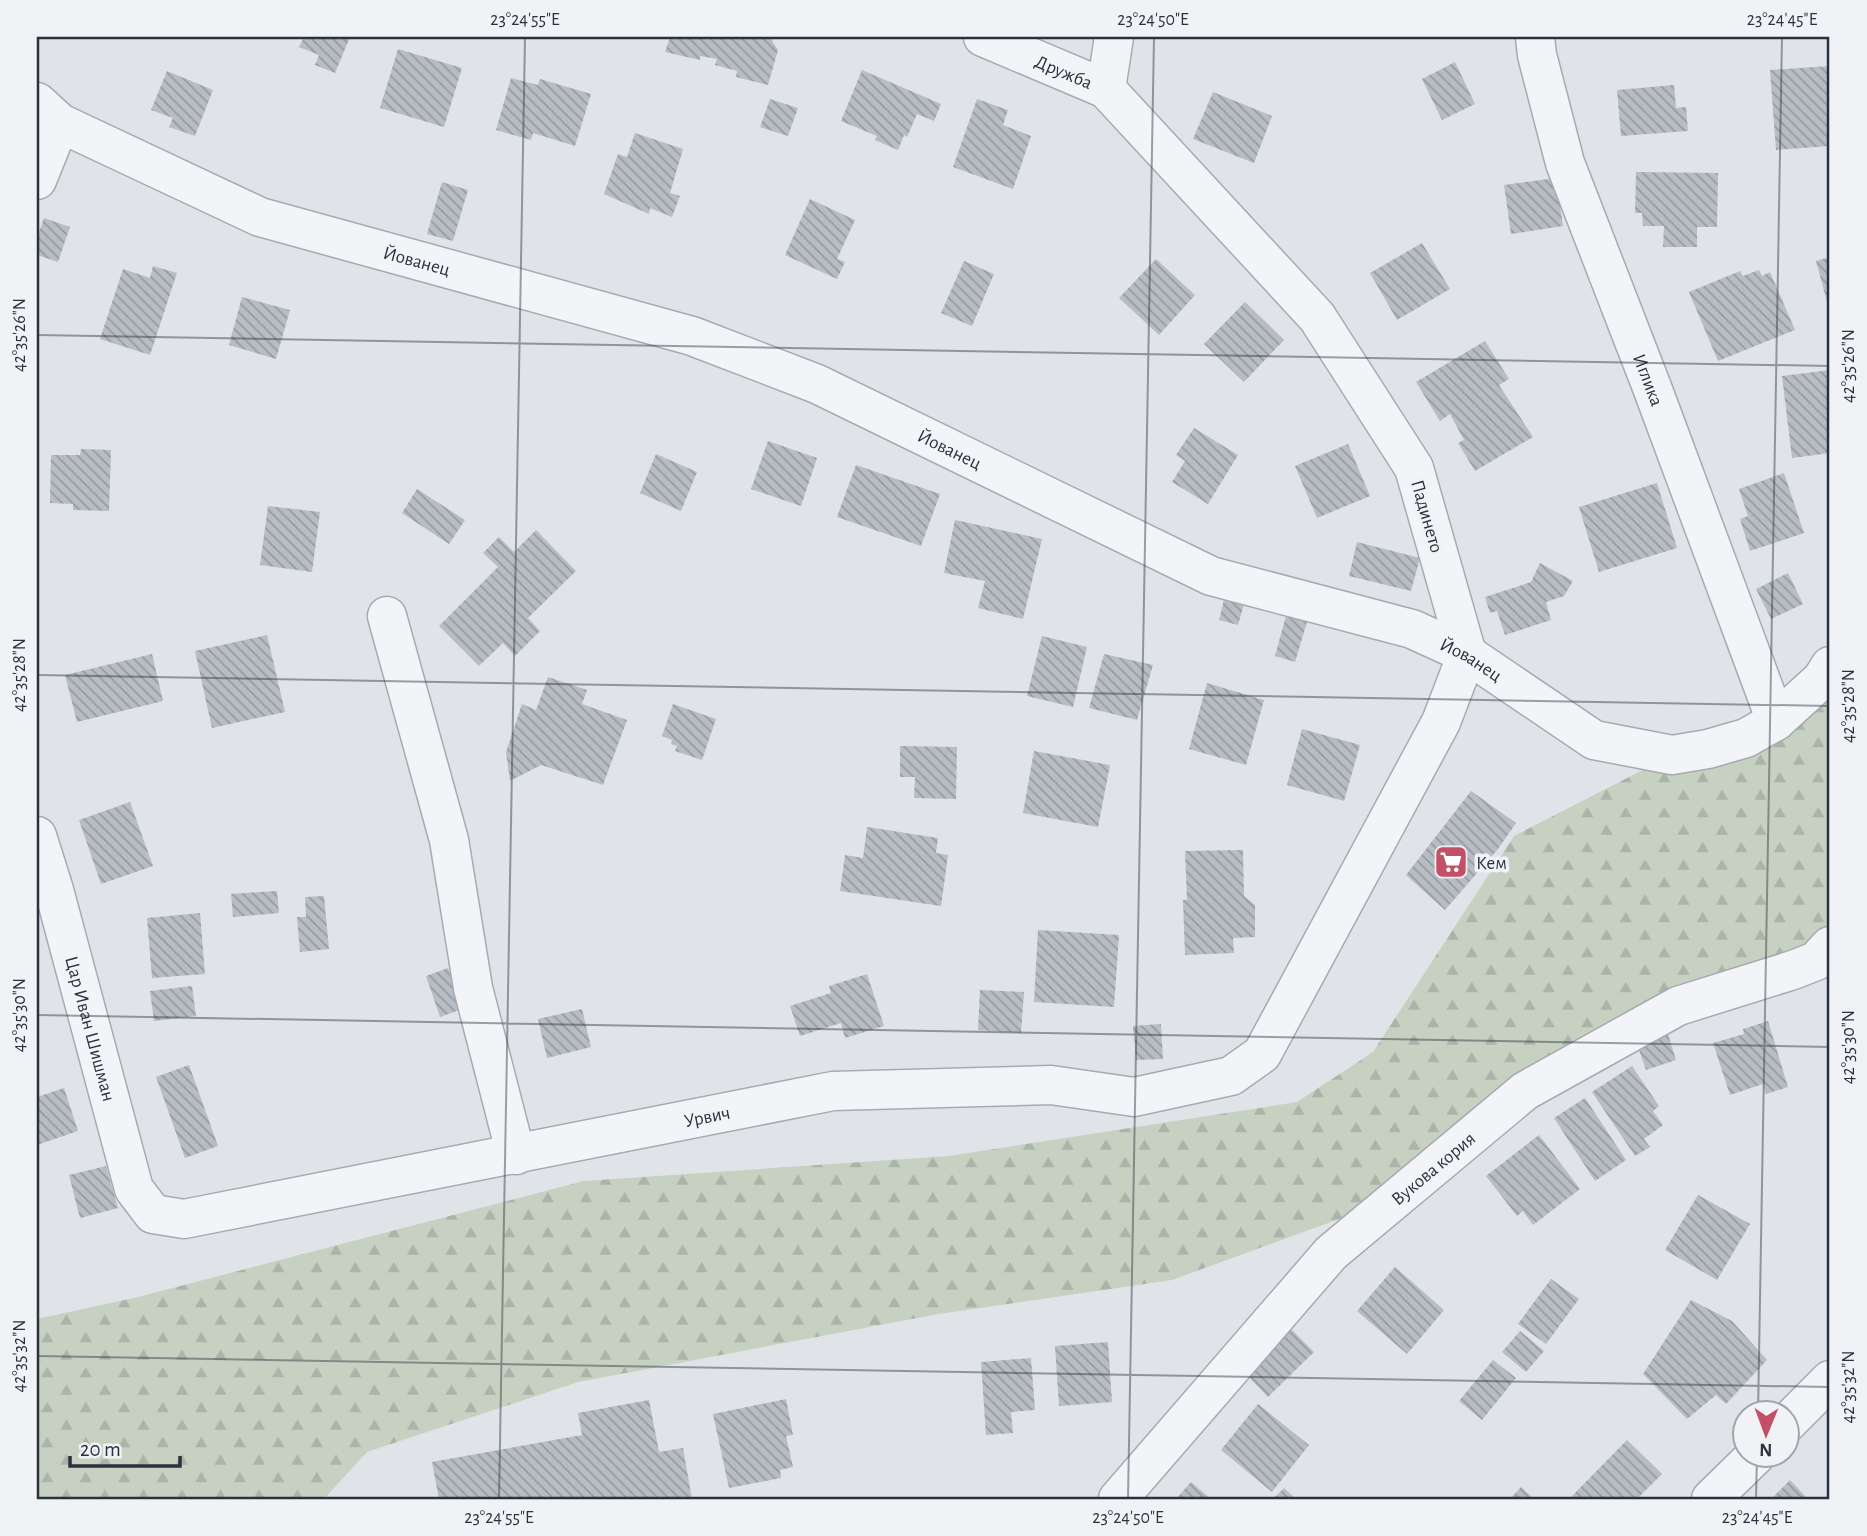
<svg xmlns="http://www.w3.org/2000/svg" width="1867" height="1536" font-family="'Alegreya Sans',sans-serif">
	<defs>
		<pattern id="forest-firs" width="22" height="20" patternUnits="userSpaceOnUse" patternTransform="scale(1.75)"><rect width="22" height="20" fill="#c7d1c2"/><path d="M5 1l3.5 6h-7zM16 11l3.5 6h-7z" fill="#abb4a8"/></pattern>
		<pattern id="building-back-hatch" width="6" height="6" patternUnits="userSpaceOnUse" patternTransform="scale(1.75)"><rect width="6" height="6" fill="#b8bdc4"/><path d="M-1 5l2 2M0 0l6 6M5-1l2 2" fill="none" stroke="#969aa1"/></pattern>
	</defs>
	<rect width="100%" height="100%" fill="#e0e4e8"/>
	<path fill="url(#forest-firs)" d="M1830,666V946L1670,1004L1353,1214L1172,1280L939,1314L578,1382L367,1452L324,1499H37V1319L138,1297L584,1181L949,1156L1297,1102L1373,1052L1514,836L1672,755L1708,749Z"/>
	<path fill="url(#building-back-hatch)" d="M304,37H350L335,73L315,65L319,55L299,47Z
		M670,37H774L772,41L778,50L768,85L736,77L737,71L715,65L717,59L700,56V60L665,52Z
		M398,49L462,68L444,127L380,108Z
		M1455,62L1475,104L1442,120L1422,79Z
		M1830,66V146L1776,150L1770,70Z
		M862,70L941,104L934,121L917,114L907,137L904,135L898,150L875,140L877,136L841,121Z
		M167,71L213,90L195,136L169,127L173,118L151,110Z
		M511,78L538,85L540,79L591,94L575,146L533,133L531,140L496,130Z
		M1674,85L1676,108L1686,107L1688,131L1621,136L1617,90Z
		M1213,92L1272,116L1254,163L1193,139Z
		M770,99L798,108L788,136L760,127Z
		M977,99L1008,110L1003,125L1031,136L1013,189L953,167Z
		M635,133L683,149L670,193L680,196L672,217L650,208L649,214L604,194L618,154L627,157Z
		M1636,172L1718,173L1717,227H1697V247H1663L1664,226H1643L1642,213H1635Z
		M1556,178L1563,226L1511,234L1504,185Z
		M442,182L468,190L453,241L427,234Z
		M810,199L855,220L837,259L845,262L837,279L785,255Z
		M44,218L70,227L58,262L37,255V238Z
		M1422,243L1450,289L1397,320L1370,273Z
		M1830,257V309H1829L1816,261Z
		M1156,259L1195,295L1159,335L1119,298Z
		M964,261L994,274L972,326L941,313Z
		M153,266L177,273L150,355L100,339L123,269L150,278Z
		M1759,270L1762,276L1770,272L1795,330L1718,361L1689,292L1740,271L1743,276Z
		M242,297L290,310L276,359L229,345Z
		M1245,302L1284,340L1244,382L1204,344Z
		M1485,341L1509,379L1499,385L1533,437L1475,471L1458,443L1464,440L1450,414L1440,421L1416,382Z
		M1830,370V453L1792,458L1782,376Z
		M1194,428L1238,455L1208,504L1172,482L1185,461L1176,455Z
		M768,441L817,458L801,506L751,489Z
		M1348,444L1370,496L1317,518L1295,466Z
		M81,449L111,450L109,511L73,510V504L50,503L51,455H80Z
		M656,454L697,472L681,511L640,493Z
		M856,465L940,494L921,546L837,517Z
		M1784,473L1804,533L1750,551L1740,519L1748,516L1739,489Z
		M1657,483L1677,548L1599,572L1579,507Z
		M417,489L465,520L449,544L402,513Z
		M268,506L320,512L312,572L260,565Z
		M955,520L1042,539L1023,619L978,608L985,581L944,573Z
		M536,530L576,571L528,618L540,631L515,656L503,643L479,666L439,626L498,567L483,553L499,537L514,552Z
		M1357,542L1420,558L1411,591L1349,576Z
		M1540,563L1573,581L1564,596L1546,602L1551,620L1505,635L1497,611L1490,613L1485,597L1531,582Z
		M1788,573L1803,604L1771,619L1756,589Z
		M1224,600L1244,604L1238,625L1219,620Z
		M1286,616L1307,622L1295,662L1275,656Z
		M267,635L285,712L212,728L195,651Z
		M1042,636L1087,647L1073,707L1027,696Z
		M152,654L163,701L77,722L65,675Z
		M1104,654L1153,665L1137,720L1089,708Z
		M548,677L587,690L582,704L627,720L603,785L541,765L510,781L506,752L522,704L536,710Z
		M1207,683L1264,700L1246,765L1189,749Z
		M673,704L716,719L702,760L675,751L677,746L671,744L672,740L662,736Z
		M1302,729L1360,745L1344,801L1287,785Z
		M900,746L957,747L956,799L914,798L915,777H900Z
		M1034,751L1110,765L1098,827L1023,813Z
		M1471,791L1516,823L1498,849L1445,910L1406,875Z
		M130,802L153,866L101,884L79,820Z
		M867,827L938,838L936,853L948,855L941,906L840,891L845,855L863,858Z
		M1243,850L1244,896L1255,905V937L1233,938L1234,953L1185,955L1183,900H1187L1185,851Z
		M277,891L279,913L233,917L231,894Z
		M324,896L329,949L300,952L297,917H306L305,897Z
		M200,913L205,974L152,978L147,918Z
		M1038,930L1119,935L1114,1007L1034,1002Z
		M448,968L462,1009L440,1017L426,976Z
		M867,974L884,1026L845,1038L841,1023L800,1036L790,1006L831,993L829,986Z
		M192,986L196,1016L154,1021L150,991Z
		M980,990L1024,992L1021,1033L978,1030Z
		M582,1009L591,1047L547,1058L538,1019Z
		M1768,1021L1788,1087L1766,1094L1763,1084L1730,1095L1713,1043L1744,1034L1743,1029Z
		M1161,1024L1163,1059L1136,1060L1133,1026Z
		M1668,1034L1676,1060L1646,1070L1637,1044Z
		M189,1065L218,1146L185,1158L156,1077Z
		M1632,1066L1659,1106L1653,1111L1663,1125L1644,1139L1650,1147L1635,1156L1592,1092Z
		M64,1088L78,1131L37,1145V1097Z
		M1585,1098L1626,1160L1595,1181L1554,1118Z
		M1539,1135L1580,1189L1533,1225L1523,1211L1517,1216L1486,1176Z
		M106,1166L118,1208L80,1218L69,1175Z
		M1698,1195L1750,1224L1717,1280L1665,1250Z
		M1395,1267L1444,1310L1407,1354L1357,1311Z
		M1551,1279L1579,1299L1546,1344L1518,1324Z
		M1691,1300L1732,1321L1767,1360L1726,1404L1716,1395L1687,1419L1643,1374Z
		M1289,1327L1314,1352L1268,1397L1243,1371Z
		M1520,1331L1544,1351L1526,1372L1502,1352Z
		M1108,1342L1112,1402L1059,1406L1055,1346Z
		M1031,1358L1035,1410L1011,1412L1013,1433L986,1435L981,1362Z
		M1493,1360L1516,1378L1482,1420L1459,1401Z
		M786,1399L793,1435L786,1436L793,1467L780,1470L781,1478L729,1488L713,1414Z
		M649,1400L659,1452L683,1448L692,1499H439L432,1462L582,1435L578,1413Z
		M1258,1404L1309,1445L1272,1492L1221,1450Z
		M1627,1440L1662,1474L1637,1499H1569Z
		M1790,1480L1808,1499H1771Z
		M1191,1482L1211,1499H1176Z
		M1521,1487L1534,1499H1510Z
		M1284,1488L1296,1499H1273Z"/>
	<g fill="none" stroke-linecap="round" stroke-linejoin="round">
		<defs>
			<g id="minor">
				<path id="s1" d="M983,37L1106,89"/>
				<path id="s2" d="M1535,37L1537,55L1565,163L1653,390L1776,721"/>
				<path id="s3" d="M37,102L60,123L260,217L692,336L817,384L1211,576L1412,629L1467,654L1594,740L1672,755L1708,749L1746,738L1776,721L1822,679L1830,666"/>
				<path d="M37,180L60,123"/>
				<path d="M387,616L449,840L473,988L516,1155"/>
				<path id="s4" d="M37,836L54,890L134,1189L153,1214L184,1219L833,1091L1051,1085L1134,1097L1231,1076L1262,1054L1441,722L1467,654L1414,468L1317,317L1106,89L1114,37"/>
				<path d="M1786,1424L1830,1380"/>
				<path id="s5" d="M1118,1499L1331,1253L1525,1091L1678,1006L1793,970L1816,961L1830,946"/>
				<path d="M1711,1499L1755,1456"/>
			</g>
		</defs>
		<use href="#minor" stroke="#a6abb2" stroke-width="41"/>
		<use href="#minor" stroke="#f3f4f7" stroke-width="38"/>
	</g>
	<path fill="none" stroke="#2a323e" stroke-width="2" stroke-opacity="0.45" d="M37,335L1830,366M37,675L1830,706M37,1015L1830,1047M37,1356L1830,1387M1758,1414L1782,37M499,1499L525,37M1128,1499L1154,37M1756,1499L1757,1456"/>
	<defs>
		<symbol id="supermarket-square" viewBox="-11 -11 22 22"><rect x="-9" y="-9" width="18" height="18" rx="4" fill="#c35067" stroke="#f0f2f6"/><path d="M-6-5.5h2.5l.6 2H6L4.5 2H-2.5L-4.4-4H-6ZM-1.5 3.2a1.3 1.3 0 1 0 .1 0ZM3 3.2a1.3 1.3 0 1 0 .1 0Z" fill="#fff"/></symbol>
	</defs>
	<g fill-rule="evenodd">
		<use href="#supermarket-square" x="1432" y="843" width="38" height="38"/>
	</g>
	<g text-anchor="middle" stroke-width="7" stroke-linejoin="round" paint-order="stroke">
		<g font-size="19" fill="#2a323e" stroke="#f0f2f6">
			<text dy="7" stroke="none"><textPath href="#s1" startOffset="88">Дружба</textPath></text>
			<text dy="7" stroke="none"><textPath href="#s3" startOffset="415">Йованец</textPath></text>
			<text dy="7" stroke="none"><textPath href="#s2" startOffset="362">Иглика</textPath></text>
			<text dy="7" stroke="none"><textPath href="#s3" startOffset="982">Йованец</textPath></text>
			<text transform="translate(1428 516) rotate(74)" y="7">Падинето</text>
			<text dy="7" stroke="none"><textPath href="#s3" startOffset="1547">Йованец</textPath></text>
			<text dy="7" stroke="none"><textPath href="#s4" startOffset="200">Цар Иван Шишман</textPath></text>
			<text dy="7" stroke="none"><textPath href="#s4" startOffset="962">Урвич</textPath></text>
			<text dy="7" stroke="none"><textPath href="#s5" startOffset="458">Вукова кория</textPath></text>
		</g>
		<g font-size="19" fill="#2a323e" stroke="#f0f2f6" text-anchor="start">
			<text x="1476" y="869">Кем</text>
		</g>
	</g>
	<rect width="1867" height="1536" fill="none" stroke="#f0f2f6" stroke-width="77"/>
	<g transform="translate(1766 1434) rotate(181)"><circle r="33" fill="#f0f2f6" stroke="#a1a5ac" stroke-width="2"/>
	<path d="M0-5L12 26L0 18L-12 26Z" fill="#c35067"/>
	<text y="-10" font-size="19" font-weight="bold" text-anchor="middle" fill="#2a323e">N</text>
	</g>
	<path d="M70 1456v10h110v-10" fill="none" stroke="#2a323e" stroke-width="3.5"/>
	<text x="80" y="1456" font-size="21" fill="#2a323e" stroke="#f0f2f6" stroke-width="5" paint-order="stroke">20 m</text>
	<rect x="38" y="38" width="1790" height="1460" fill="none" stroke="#2a323e" stroke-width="2.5"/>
	<g font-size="18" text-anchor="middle" fill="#2a323e">
		<text x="525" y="25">23°24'55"E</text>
		<text x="1153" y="25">23°24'50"E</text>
		<text x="1782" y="25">23°24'45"E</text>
		<text transform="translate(19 335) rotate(-90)" y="6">42°35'26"N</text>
		<text transform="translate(1848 366) rotate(-90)" y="6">42°35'26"N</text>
		<text transform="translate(19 675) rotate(-90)" y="6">42°35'28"N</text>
		<text transform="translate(1848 706) rotate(-90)" y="6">42°35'28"N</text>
		<text transform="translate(19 1015) rotate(-90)" y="6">42°35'30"N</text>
		<text transform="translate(1848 1047) rotate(-90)" y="6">42°35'30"N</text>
		<text transform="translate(19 1356) rotate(-90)" y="6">42°35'32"N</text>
		<text transform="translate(1848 1387) rotate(-90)" y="6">42°35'32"N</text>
		<text x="499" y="1523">23°24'55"E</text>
		<text x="1128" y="1523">23°24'50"E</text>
		<text x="1757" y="1523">23°24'45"E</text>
	</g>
</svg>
